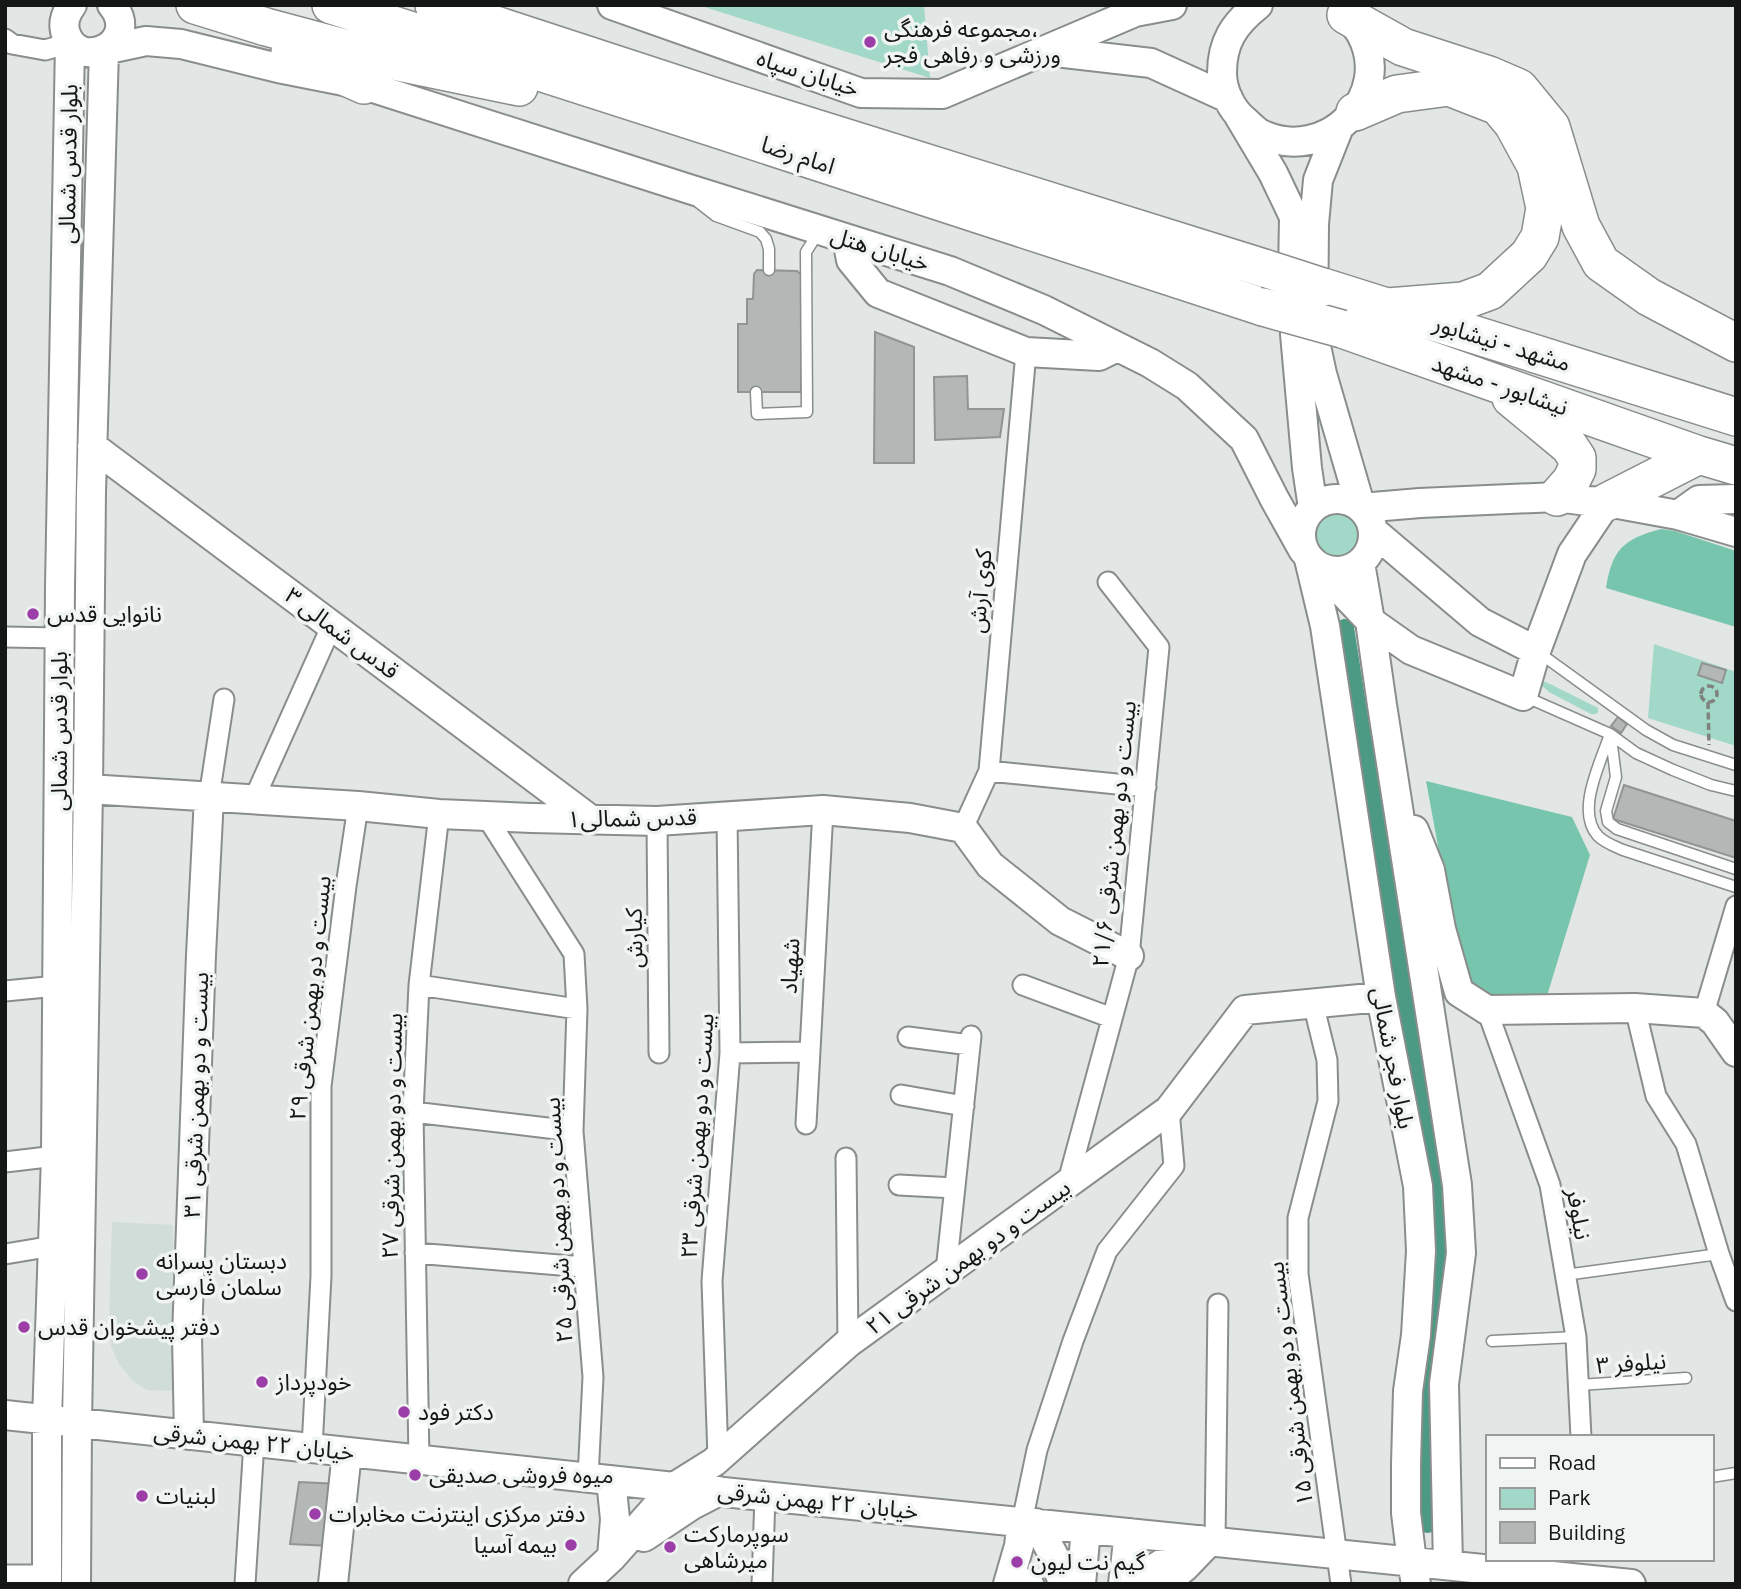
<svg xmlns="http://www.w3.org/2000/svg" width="1741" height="1589" font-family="'IBM Plex Sans','Noto Sans Arabic',sans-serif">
	<rect width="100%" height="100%" fill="#e2e6e5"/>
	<path fill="#d0ddd9" d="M112,1222L173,1225L176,1391L147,1390L133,1381L119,1364L111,1346L109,1323Z"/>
	<path fill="#a2d8c7" d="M698,5H924L930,78Z
		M1311 534a26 26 0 1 1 52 0a26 26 0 1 1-52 0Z
		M1654,644L1736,672V746L1648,718Z
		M1543,682H1546L1598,708V712L1596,714H1591L1549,692L1541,685Z"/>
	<path fill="#78c5ae" d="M1661,529L1675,531L1736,551V627L1606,588C1612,550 1623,539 1661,529Z
		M1426,781L1572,817L1590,855L1546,999H1481L1464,987Z"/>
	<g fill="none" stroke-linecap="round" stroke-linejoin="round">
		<path stroke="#4c9984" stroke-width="18" d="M1345,628L1425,1136L1437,1187L1440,1250L1426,1388L1428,1524"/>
	</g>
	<path fill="#b3b7b6" stroke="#919493" stroke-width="2" d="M757,270L797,271L803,276L801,392H738V324H747V299H753L754,274Z
		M875,332L914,347V463H874Z
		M967,376L968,409H1004L1000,437L935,440L934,377Z
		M1702,663L1726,670L1722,683L1698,675Z
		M1618,717L1627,724L1621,733L1611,726Z
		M1624,785L1736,821V858L1613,819Z
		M299,1482L339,1484L331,1546L290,1544Z"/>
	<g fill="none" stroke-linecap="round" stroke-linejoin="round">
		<defs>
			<path id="lane" d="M698,202L716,216L760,232L766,239L769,249V270
				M756,392L757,414L807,412L806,252L813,241L821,235
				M1538,652L1646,730L1673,745L1736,765
				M1526,697L1610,734L1636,753L1673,770L1711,785L1736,791
				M1610,734C1601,762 1575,811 1598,836C1605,843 1614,846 1623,850L1736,887
				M1611,738L1616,777L1606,811L1608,822L1617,829L1736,869
				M1565,1275L1719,1254
				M1492,1341L1576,1337
				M1579,1385L1686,1378
				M1711,1477L1736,1473"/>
			<path id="street" d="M5,39L12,44L45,50L70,43
				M5,637L60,638
				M989,771L1146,787
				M209,797L224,699
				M254,799L332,625
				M486,816L574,954L577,1009L573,1131L593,1377L588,1478
				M657,821L659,1053
				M963,828L989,771L1026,352
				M419,985L577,1009
				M1023,985L1112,1018
				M5,991L57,986
				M1313,1003L1327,1060L1328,1101L1298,1218V1274L1341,1584
				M1635,1008L1656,1096L1686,1144L1719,1254L1736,1301
				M1487,1010L1550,1185L1576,1337L1581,1437
				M1704,1013L1736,906
				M908,1037L970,1045
				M730,1053L810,1052
				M901,1095L964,1106
				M413,1112L573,1131
				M806,1124L823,810
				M846,1158L848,1343
				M5,1162L56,1156
				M899,1185L955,1188
				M1067,1185L1129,956L1159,647L1108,582
				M415,1253L584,1267
				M5,1254L53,1246
				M946,1271L971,1036
				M312,1448L321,1276V1086L346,886L358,806
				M718,1458L712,1281L730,1053L727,816
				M419,1460L413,1112L419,985L439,814
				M1022,1522L1037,1450L1073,1341L1107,1251L1174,1166L1169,1110
				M1012,1571L1034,1584
				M5,1575H47
				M245,1584L254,1442
				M762,1584L765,1496
				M1171,1584L1188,1570L1215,1542L1218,1304"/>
			<path id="secondary" d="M72,5C66,13 63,22 65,31C77,75 143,43 112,5
				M612,5L861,93L942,94L1135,12L1172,5
				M1258,5C1234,24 1222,42 1222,73C1222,90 1231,109 1244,120C1250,125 1255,131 1261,134C1326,165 1396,95 1360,32C1356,26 1351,20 1346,15
				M1047,51L1151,63L1228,98
				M1239,116L1273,173L1294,217L1293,275L1295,334L1307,468L1313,508
				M1339,127L1318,180L1314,224L1313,332L1322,374L1361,508L1420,503L1557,497L1587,501L1607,502L1678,515L1736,532
				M847,239L851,260L878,293L1026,352L1099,356L1117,347
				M92,446L591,820
				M1301 535a36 36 0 1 1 72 0a36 36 0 1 1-72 0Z
				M1678,515L1699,500L1736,499
				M1373,531L1480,622L1536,651
				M1309,559L1325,626L1381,997L1418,1186L1421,1251L1416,1335L1408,1391L1406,1464V1513L1412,1562L1416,1584
				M1360,563L1370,621L1382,705L1457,1185L1461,1253L1444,1384L1448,1565
				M1317,565L1370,621L1411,650L1523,696L1536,651L1572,554L1607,502
				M88,789L358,806L439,814L532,818L657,821L823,810L910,818L963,828L990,865L1060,921L1129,956
				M1414,830L1430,870L1441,929L1459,992L1487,1010L1635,1008L1704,1013L1715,1022L1736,1052
				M5,1415L674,1487L1631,1584
				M189,1435L187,1336L201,955L209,797
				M611,1480L615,1519L612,1557
				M1036,1523L1055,1558L1063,1584
				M644,1537L692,1505L719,1491
				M47,1584V1420L56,1156L60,587L70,43
				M76,1584L77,1423L88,789L91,492L104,50L146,41L181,44L278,68L364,85L686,188L950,271L1044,310L1150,363L1187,386L1244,439L1274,498L1303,550
				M333,1584L347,1452
				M583,1584L612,1557L674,1487L714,1462L848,1343L1169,1110L1245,1010L1381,997
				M1008,1584L1019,1546L1022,1522
				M1081,1584L1086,1529
				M1123,1584L1129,1533
				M1145,1584L1155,1568L1200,1540"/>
			<path id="highway" d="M195,5L266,27L393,61L519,87
				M331,5L714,128L1263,307
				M434,5L725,100L1267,269
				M1346,15L1403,47L1489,75L1519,88L1551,127L1581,226L1601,263L1649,297L1736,343
				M290,52L364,85
				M1355,112L1397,94L1449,87L1498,106L1513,124L1536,166L1545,208L1540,237L1529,255L1490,291L1463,301L1388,307
				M1323,287L1736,417
				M1342,329L1699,455L1736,466
				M1511,398L1569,446L1577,458V469L1571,481L1557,497
				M1607,502L1699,455"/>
		</defs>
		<use href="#lane" stroke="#898d8b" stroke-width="13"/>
		<use href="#street" stroke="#898d8b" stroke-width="23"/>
		<use href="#secondary" stroke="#898d8b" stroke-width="32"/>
		<use href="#highway" stroke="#898d8b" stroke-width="40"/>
		<path stroke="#7f8281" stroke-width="3.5" stroke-dasharray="7 3.5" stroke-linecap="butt" d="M1701 694a8 8 0 1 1 16 0a8 8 0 1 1-16 0Z
			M1708,702L1709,745"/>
		<use href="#lane" stroke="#fff" stroke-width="10"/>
		<use href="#street" stroke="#fff" stroke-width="19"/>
		<use href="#secondary" stroke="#fff" stroke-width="28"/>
		<use href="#highway" stroke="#fff" stroke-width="37"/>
		<defs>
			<path id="highway-bridge" d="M1267,269L1323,287
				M1263,307L1342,329"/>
		</defs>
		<use href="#highway-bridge" stroke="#898d8b" stroke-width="40" stroke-linecap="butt"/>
		<use href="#highway-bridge" stroke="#fff" stroke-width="37"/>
	</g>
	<g fill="#9c3ea7" stroke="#f0f4f2" stroke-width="2.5">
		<circle cx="870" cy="42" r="7"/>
		<circle cx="33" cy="614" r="7"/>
		<circle cx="142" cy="1274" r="7"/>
		<circle cx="24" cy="1327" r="7"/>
		<circle cx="262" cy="1382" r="7"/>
		<circle cx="404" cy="1412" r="7"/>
		<circle cx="415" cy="1475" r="7"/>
		<circle cx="142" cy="1496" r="7"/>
		<circle cx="315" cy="1514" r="7"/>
		<circle cx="571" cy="1545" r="7"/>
		<circle cx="670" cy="1547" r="7"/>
		<circle cx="1017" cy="1562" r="7"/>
	</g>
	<g text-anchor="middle" stroke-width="7" stroke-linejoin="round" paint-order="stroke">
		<g font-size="23" fill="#151616" stroke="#f0f4f2" text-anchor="start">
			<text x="884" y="37">مجموعه فرهنگی،<tspan x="884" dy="26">ورزشی و رفاهی فجر</tspan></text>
			<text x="47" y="622">نانوایی قدس</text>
			<text x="156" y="1269">دبستان پسرانه<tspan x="156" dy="26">سلمان فارسی</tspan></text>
			<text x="38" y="1335">دفتر پیشخوان قدس</text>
			<text x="276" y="1390">خودپرداز</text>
			<text x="418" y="1420">دکتر فود</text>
			<text x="429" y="1483">میوه فروشی صدیقی</text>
			<text x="156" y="1504">لبنیات</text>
			<text x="329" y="1522">دفتر مرکزی اینترنت مخابرات</text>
			<text x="684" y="1542">سوپرمارکت<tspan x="684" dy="26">میرشاهی</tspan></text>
			<text x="557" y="1553" text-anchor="end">بیمه آسیا</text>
			<text x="1031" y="1570">گیم نت لیون</text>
		</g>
		<g font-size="23" fill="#151616" stroke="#f0f4f2">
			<text transform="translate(808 73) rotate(18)" y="8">خیابان سپاه</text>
			<text transform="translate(798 155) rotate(18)" y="8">امام رضا</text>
			<text transform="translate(68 164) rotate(-89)" y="8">بلوار قدس شمالی</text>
			<text transform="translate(880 249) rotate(17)" y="8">خیابان هتل</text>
			<text transform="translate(1502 343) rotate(17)" y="8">مشهد - نیشابور</text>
			<text transform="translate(1500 385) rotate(19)" y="8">نیشابور - مشهد</text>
			<text transform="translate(980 591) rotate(-85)" y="8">کوی آرش</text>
			<text transform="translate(342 633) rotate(37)" y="8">قدس شمالی ۳</text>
			<text transform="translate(59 731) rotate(-90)" y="8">بلوار قدس شمالی</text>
			<text transform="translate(632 818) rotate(-1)" y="8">قدس شمالی۱</text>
			<text transform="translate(1114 834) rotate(-84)" y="8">بیست و دو بهمن شرقی ۲۱/۶</text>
			<text transform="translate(634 938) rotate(-91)" y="8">کیارش</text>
			<text transform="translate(790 966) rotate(-87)" y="8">شهیاد</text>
			<text transform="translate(310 998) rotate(-84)" y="8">بیست و دو بهمن شرقی ۲۹</text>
			<text transform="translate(1393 1058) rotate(79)" y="8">بلوار فجر شمالی</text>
			<text transform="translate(196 1095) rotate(-88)" y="8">بیست و دو بهمن شرقی ۳۱</text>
			<text transform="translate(392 1136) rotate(-89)" y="8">بیست و دو بهمن شرقی ۲۷</text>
			<text transform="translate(697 1136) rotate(-86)" y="8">بیست و دو بهمن شرقی ۲۳</text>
			<text transform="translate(1579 1214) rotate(80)" y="8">نیلوفر</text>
			<text transform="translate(558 1220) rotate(-93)" y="8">بیست و دو بهمن شرقی ۲۵</text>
			<text transform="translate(968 1257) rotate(-36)" y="8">بیست و دو بهمن شرقی ۲۱</text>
			<text transform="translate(1631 1363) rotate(-4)" y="8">نیلوفر ۳</text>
			<text transform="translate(1290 1384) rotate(-97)" y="8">بیست و دو بهمن شرقی ۱۵</text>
			<text transform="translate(254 1442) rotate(6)" y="8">خیابان ۲۲ بهمن شرقی</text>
			<text transform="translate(818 1501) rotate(6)" y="8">خیابان ۲۲ بهمن شرقی</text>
		</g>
	</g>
	<rect width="1741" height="1589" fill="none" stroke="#151616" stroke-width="14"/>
	<rect x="1486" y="1435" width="228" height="126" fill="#f0f4f2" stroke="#989b9a" stroke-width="2"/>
	<rect x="1500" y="1458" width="35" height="10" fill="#ffffff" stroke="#989b9a" stroke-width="2"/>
	<text x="1548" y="1470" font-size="21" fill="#151616">Road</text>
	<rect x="1500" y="1488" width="35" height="21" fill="#a2d8c7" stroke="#989b9a" stroke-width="2"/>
	<text x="1548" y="1505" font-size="21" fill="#151616">Park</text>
	<rect x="1500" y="1522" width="35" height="21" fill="#b3b7b6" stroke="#989b9a" stroke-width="2"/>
	<text x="1548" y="1540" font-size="21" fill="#151616">Building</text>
</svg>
